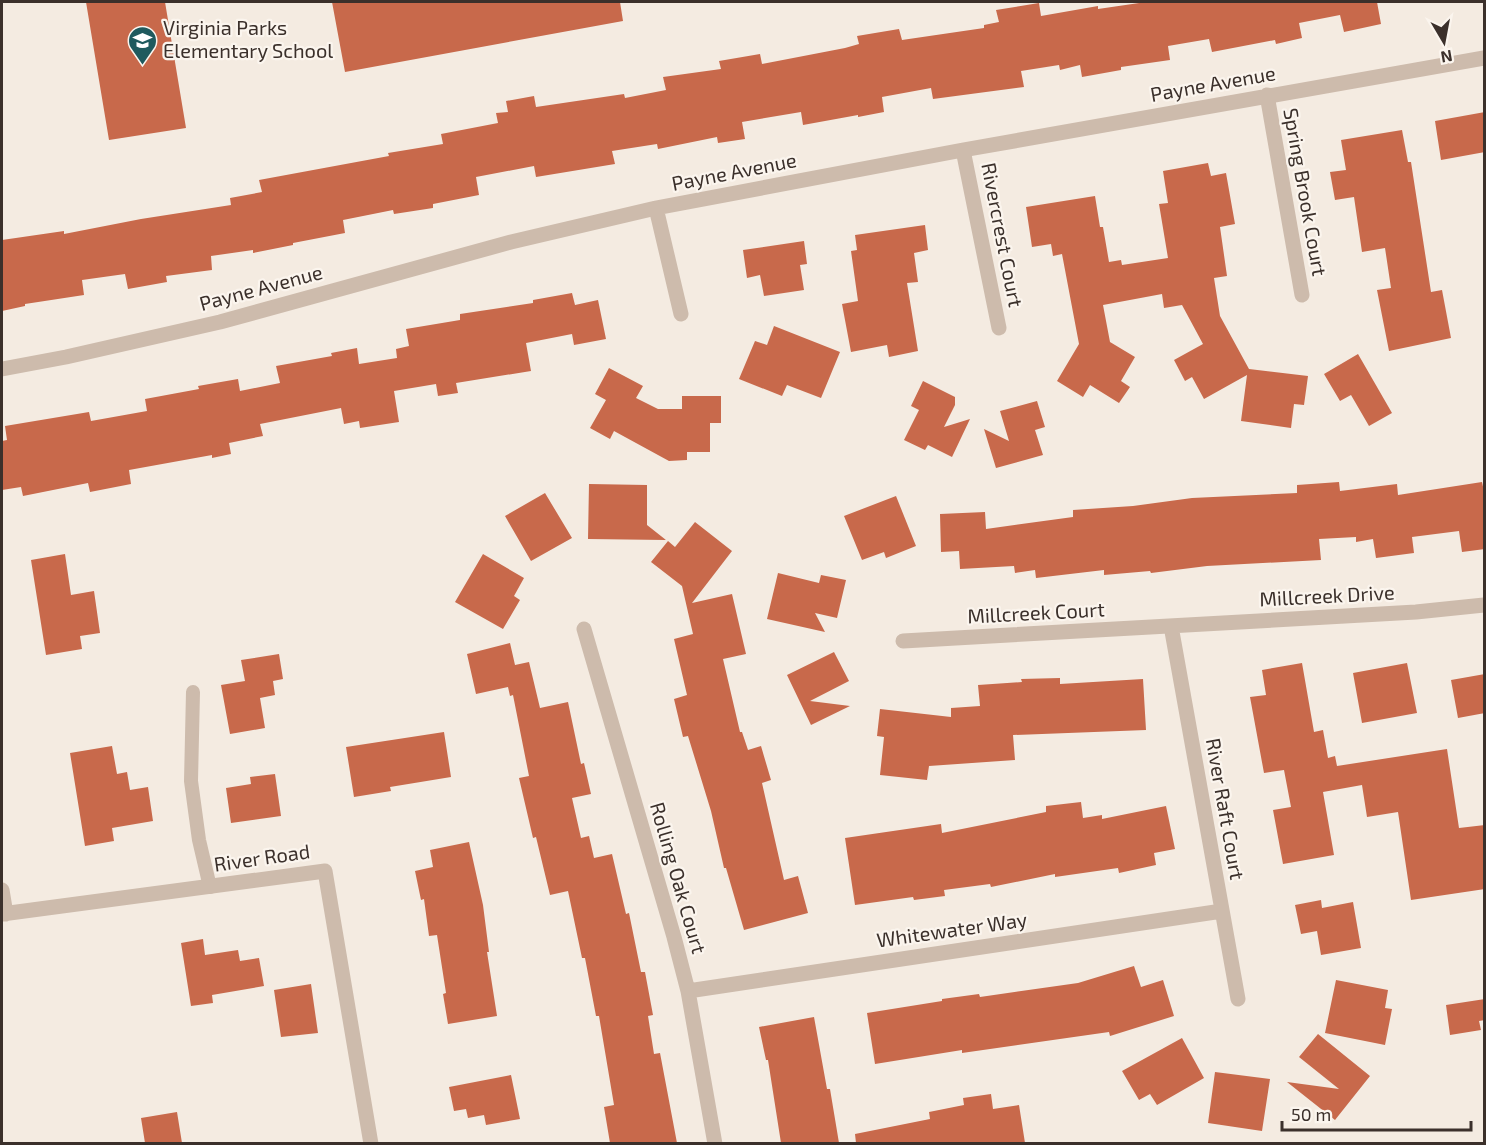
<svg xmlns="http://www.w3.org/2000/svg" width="1486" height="1145" font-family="'Exo 2',sans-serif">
	<rect width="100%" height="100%" fill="#f4ebe1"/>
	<path fill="#c8694b" d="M86,2H165L186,128L109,140Z
		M332,2H620L623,21L345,72Z
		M1146,2H1377L1381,24L1344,32L1340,15L1299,23L1302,38L1276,44L1275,40L1212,52L1209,39L1168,46L1170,60L1121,67V70L1082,77L1080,65L1060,70L1059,65L1021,71L1024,87L933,99L931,88L882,97L884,112L858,117V115L803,125L801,112L742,122L745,139L718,143L717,137L658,149L657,144L612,151L615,164L536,177L534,166L476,177L479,195L433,204V208L394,214L393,210L343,220L345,233L293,243V245L253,253V250L211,256L212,270L166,276L167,282L128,289L125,274L82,280L84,295L25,304V306L2,311V240L64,231V234L141,219L231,205L230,198L262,192L259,180L389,156L388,153L443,144L441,134L498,123L496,113L508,112L506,101L534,96L536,107L624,94L625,98L666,90L663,77L721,69L719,61L760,54L762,64L845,48L859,44L857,36L899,29L902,40L984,28V25L999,22L996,10L1039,3L1041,16L1098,6V9Z
		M1485,112V152L1441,160L1435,121Z
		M1402,130L1408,162H1411L1431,292L1442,290L1451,338L1389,351L1377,290L1391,288L1385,248L1362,252L1354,197L1335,200L1330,172L1346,170L1341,140Z
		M1208,163L1211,176L1226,173L1235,224L1220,227L1227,276L1214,278L1220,316L1249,369L1308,376L1304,405L1294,404L1291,428L1241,421L1247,375L1204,399L1192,377L1185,381L1174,360L1203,344L1182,305L1164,308L1162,294L1103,305L1110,342L1135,357L1121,381L1130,387L1119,403L1090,385L1083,397L1057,381L1079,344L1062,254L1053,256L1051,244L1032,247L1026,207L1095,196L1100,227H1103L1109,262L1121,260L1122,265L1168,258L1159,204L1168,203L1163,171Z
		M925,225L928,250L914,253L918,282L907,283L918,351L889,357L887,345L851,352L842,304L858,301L851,251L857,250L855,235Z
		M804,241L807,264L800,265L804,290L764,296L760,275L747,278L743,250Z
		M572,293L575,305L598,300L606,339L574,345L572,334L526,343L531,371L456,383L458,393L438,396L436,384L394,391L399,422L360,428L359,421L344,424L341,408L260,424L263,436L229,443L231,454L212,458V455L129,470L131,484L90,492L88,483L23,496L21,487L2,490V441L7,440L5,426L89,412L91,421L147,411L145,399L199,389L198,386L238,379L240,391L280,383L276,366L332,356L331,353L357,348L359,364L397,358L396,349L409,346L406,329L460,320V314L533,303V300Z
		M774,326L840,352L821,398L787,385L782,396L739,379L755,341L767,345Z
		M1358,354L1392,413L1369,426L1351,395L1340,401L1324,374Z
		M609,368L643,386L636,398L658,409H682V396H721V423H710V452H687V460L669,461L614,431L610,439L590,428L606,400L595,394Z
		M923,381L955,397V405L944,427L970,419L952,457L928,445L925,450L904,440L919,410L911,406Z
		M1037,401L1045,427L1035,430L1043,455L996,468L984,429L1009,441L1000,411Z
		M1339,482L1340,491L1397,484L1398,495L1482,482L1485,496V549L1462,552L1459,531L1412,537L1414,553L1376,558L1373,539L1356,542V537L1319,539L1321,560L1207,566L1151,573L1150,571L1104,575V570L1036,578L1035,570L1015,573L1014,566L960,569L959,551L941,552L940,514L985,512L986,529L1073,517V510L1133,506L1192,498L1297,493V485Z
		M589,484L647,485V525L666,540L588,539Z
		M545,493L572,538L531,561L505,516Z
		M896,496L916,546L886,558L884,552L862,560L844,516Z
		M695,522L732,551L692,603L732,594L746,654L723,659L740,732H742L748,750L761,746L771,780L762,783L784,880L798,876L808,913L744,930L726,868H724L711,811L688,736L683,737L674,699L687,695L674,639L693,634L682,586L651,562L668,541L675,547Z
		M65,554L71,595L94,591L100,633L80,636L82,649L46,655L31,560Z
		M483,554L524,578L514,596L520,600L503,629L455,602Z
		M778,573L819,583L821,575L846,580L837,618L815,613L825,632L767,619Z
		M510,643L515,665L529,662L540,708L568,702L581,764L584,763L591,794L572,798L581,838L589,836L594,858L612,854L626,914L629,913L641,972H645L653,1015L648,1016L654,1054L660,1053L677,1143H610L604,1107L614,1105L599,1016H596L585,958H582L568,891L550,895L536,837L533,838L519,778L529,776L513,695L510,696L508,687L476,694L467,654Z
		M834,652L849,681L810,701L850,706L811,725L787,675Z
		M279,654L283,679L273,681L275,695L260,698L265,728L230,734L221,685L245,681L241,660Z
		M1302,663L1314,732L1323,730L1328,758L1335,756L1337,766L1447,749L1459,828L1485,825V889L1411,900L1398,812L1367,817L1362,785L1323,792L1334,855L1283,864L1273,810L1291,807L1284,770L1264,773L1250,697L1266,695L1262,670Z
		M1407,663L1417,713L1362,723L1353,673Z
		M1485,674V713L1458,718L1451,680Z
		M1060,678V684L1143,679L1146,730L1013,735L1015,760L929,766L927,780L880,775L884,737L877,736L880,709L951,717V708L980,706L978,685L1022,682L1021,679Z
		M444,732L451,777L390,787L391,791L354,797L346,747Z
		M112,746L117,774L127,772L130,790L148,787L153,821L112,828L114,841L85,846L70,753Z
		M275,774L281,816L231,823L226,788L251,784L250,777Z
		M1081,802L1083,818L1102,815V819L1166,806L1175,849L1154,853L1156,865L1119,873L1118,868L1055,877V874L991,887L990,884L944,890L945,896L914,900L913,897L855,905L845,838L941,824L942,833L1046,812V806Z
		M469,842L483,905L489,952H487L497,1016L448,1024L443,994L446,993L437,935L429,936L424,899L421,900L415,871L433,867L430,850Z
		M1321,900L1322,908L1353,902L1361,948L1321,955L1317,931L1301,934L1295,905Z
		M203,939L205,955L238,950L240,961L259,958L264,986L212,995L213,1003L191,1006L181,943Z
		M1134,966L1141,987L1163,980L1174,1016L1110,1036L1109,1032L962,1053V1050L875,1064L867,1013L942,1001V999L979,994L980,997L1078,983Z
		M1336,980L1388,990L1385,1008L1392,1009L1385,1045L1325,1033Z
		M311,984L318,1033L281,1037L274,990Z
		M1485,999V1020L1479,1021L1481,1030L1450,1035L1446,1005Z
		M814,1017L827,1089H830L839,1143H781L768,1060H766L759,1027Z
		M1318,1034L1370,1076L1335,1120L1287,1082L1339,1089L1299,1057Z
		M1182,1038L1204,1078L1157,1105L1150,1094L1139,1100L1122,1071Z
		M1215,1072L1270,1079L1262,1131L1208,1123Z
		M511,1075L520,1119L486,1125L484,1115L468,1118L466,1109L454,1111L449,1087Z
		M991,1094L993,1109L1019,1105L1025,1143H856L855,1134L930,1119L929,1112L964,1105L963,1098Z
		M177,1112L182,1143H145L141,1118Z"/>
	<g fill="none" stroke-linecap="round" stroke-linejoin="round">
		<path stroke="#cdbbac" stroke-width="14" d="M193,692L191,781L199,840L210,887"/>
		<path stroke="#cdbbac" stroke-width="15" d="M1267,95L1302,295
			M963,150L999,328
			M656,208L681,314
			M2,369L66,357L220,322L511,242L656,208L963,150L1484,58
			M1171,626L1238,999
			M584,629L674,937L688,991L715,1144
			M903,641L1416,612L1484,605
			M2,890L6,914
			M2,914L325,871L371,1144
			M688,991L1222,911"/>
	</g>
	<defs>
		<symbol id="school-pin" viewBox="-11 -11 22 30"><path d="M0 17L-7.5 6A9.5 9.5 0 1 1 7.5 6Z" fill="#1f5a5e" stroke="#fbf5ee"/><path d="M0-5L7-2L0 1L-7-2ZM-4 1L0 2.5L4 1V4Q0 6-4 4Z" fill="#fff"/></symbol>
	</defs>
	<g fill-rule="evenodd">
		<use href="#school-pin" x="126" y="24" width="33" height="45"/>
	</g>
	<g text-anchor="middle" stroke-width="4.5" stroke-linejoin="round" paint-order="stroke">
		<g font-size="20" fill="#3b302b" stroke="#fbf5ee" text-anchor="start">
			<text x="163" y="35">Virginia Parks<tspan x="163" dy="23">Elementary School</tspan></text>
		</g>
		<g font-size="20" fill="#3b302b" stroke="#fbf5ee">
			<text transform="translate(1213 84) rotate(-10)" y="7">Payne Avenue</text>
			<text transform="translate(734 172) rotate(-11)" y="7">Payne Avenue</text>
			<text transform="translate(1305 192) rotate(80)" y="7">Spring Brook Court</text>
			<text transform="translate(1002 235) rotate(79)" y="7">Rivercrest Court</text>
			<text transform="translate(261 288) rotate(-15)" y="7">Payne Avenue</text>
			<text transform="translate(1327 596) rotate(-3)" y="7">Millcreek Drive</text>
			<text transform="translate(1036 613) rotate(-3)" y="7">Millcreek Court</text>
			<text transform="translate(1225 809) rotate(80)" y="7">River Raft Court</text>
			<text transform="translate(262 858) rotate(-8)" y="7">River Road</text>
			<text transform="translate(678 878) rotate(74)" y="7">Rolling Oak Court</text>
			<text transform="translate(952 930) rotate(-8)" y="7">Whitewater Way</text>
		</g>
	</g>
	<rect width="1486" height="1145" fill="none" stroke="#3b302b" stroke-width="6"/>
	<g transform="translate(1444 42) rotate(170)" stroke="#fbf5ee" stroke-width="4.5" paint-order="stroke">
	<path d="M0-4.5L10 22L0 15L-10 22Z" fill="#3b302b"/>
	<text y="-9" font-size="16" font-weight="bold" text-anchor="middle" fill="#3b302b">N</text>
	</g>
	<path d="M1282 1121v9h189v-9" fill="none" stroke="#3b302b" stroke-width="3"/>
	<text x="1291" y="1121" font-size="18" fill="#3b302b" stroke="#fbf5ee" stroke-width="4.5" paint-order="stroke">50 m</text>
</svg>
